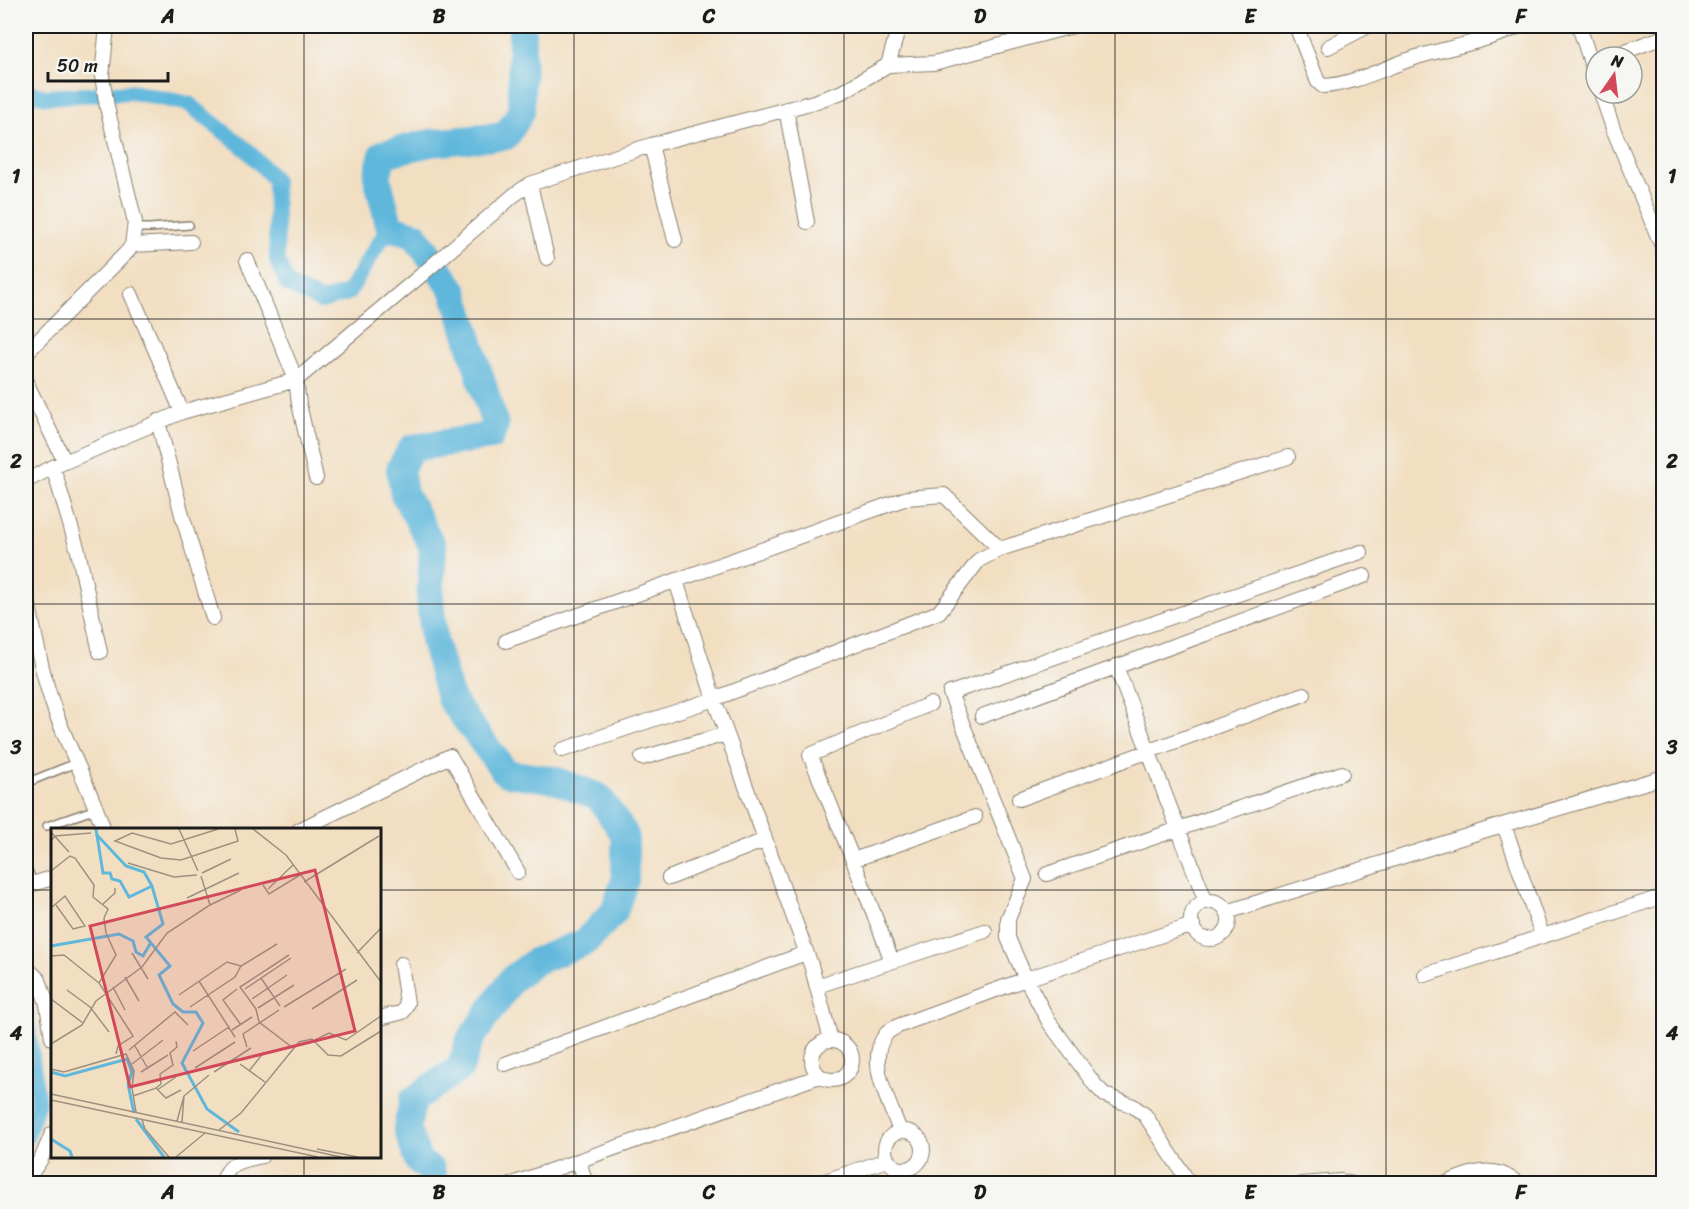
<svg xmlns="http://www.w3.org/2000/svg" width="1689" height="1209" font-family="Sriracha,sans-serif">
	<rect width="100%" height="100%" fill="#f6f6f2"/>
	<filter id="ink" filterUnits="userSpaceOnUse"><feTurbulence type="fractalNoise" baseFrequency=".0167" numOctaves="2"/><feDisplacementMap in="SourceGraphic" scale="12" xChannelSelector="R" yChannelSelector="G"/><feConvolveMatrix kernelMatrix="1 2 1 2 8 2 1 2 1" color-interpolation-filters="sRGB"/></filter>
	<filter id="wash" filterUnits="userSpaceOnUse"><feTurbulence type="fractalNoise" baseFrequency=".008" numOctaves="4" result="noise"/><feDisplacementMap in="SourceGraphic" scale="24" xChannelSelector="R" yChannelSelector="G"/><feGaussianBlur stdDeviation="1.35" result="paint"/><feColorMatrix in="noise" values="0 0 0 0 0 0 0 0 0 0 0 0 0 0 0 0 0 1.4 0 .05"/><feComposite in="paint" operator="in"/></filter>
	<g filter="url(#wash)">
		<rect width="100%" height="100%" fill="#f2dfc2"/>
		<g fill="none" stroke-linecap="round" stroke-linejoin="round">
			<path stroke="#5fb7dc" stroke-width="16" d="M26,92L46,97L132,92L189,104L247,150L275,180L277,260L287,284L321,301L348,293L378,244L390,228
				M26,1013L38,1103L26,1138"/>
			<path stroke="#5fb7dc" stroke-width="28" d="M434,1184L431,1170L418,1161L407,1128L413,1100L460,1068L470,1040L512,979L536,961L585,942L614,912L625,880V835L599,797L555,780L506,773L451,700L434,641L430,598L433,547L404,494L400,469L412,448L491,436L495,425L454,291L415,235L390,228L377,177L383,154L430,143L506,136L521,112L522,26"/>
		</g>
	</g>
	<g filter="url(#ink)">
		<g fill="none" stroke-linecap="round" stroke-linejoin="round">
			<defs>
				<path id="service" d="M135,228H150L189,225
					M26,783L76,763
					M47,826L96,809
					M26,865L33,883"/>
				<path id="minor" d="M1296,26L1318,82L1323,86C1353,85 1388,66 1417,57C1452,47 1487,41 1520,26
					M1579,26L1596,78
					M1328,47L1368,26
					M1609,57L1664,37
					M888,65L934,63L1073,26
					M1601,93L1614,131L1664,251
					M786,109L807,222
					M651,145L675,240
					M530,184L547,258
					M132,245L191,242
					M247,260L296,380L299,404L316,478
					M131,294L182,412
					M26,353L128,251L132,245L135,222L107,107L102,76L107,26
					M26,382L65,462
					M158,421L182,515L213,618
					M53,467L78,551L100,652
					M26,481L53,467L182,412L296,380L419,277L514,195L530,184L651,145L814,102L842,92L888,65L899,26
					M676,581L714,699L811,965L831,1040
					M26,590C34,631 41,672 55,711C70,751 90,789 104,830
					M506,641L907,498L944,495L1000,549
					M1116,666L1206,902
					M982,716L1364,576
					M562,750L714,699L939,612L979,560L1000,549L1288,457
					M642,758L726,734
					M1019,799L1304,694
					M1504,825L1542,935
					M299,830L450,756L518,872
					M853,860L975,817
					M1047,874L1342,773
					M669,878L765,840
					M26,886L52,878
					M1191 920a19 19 0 1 1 38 0a19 19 0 1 1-38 0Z
					M1227,912L1489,829L1664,777
					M892,961L853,860L810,755L930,704
					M26,967L39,980L47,1004L52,1038
					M1425,975L1664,896
					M817,986L985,931
					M380,1018L403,1012L407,1003L401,964
					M812 1060a20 20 0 1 1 40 0a20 20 0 1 1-40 0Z
					M505,1064L806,953
					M885 1150a19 19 0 1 1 38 0a19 19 0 1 1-38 0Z
					M900,1131C890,1103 864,1059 887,1033C891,1029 898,1026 903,1024L1026,979L1193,925
					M579,1161L586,1184
					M26,1181L41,1159L52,1134
					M222,1184C228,1161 242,1161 262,1156
					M512,1184L820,1076
					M816,1184L887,1160
					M1190,1184L1145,1115L1133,1106L1105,1095L1095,1085L1049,1022L1026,979L1008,938V919L1025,879L950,693L1361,552
					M1301,1184L1341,1181L1352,1184
					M1444,1184C1463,1176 1482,1167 1502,1174C1508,1176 1514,1181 1520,1184"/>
			</defs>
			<use href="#service" stroke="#877e6f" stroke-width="10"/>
			<use href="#minor" stroke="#877e6f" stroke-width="16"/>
			<use href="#service" stroke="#fff" stroke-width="7"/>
			<use href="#minor" stroke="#fff" stroke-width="14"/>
		</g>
	</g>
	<path fill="none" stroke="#1c1c1c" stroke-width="1.5" stroke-opacity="0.55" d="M304,26V830M574,26V1184M844,26V1184M1115,26V1184M1386,26V1184M26,319H1664M26,604H1664M26,890H52M380,890H1664M304,1156V1184"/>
	<g transform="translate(51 828)">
		<rect width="330" height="330" fill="#f2dfc2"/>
		<path fill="none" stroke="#5fb7dc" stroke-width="3" d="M45,1L52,45H59L61,51L69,53L78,69L101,58L112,96L95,109L119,138L108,147L122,176L132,184H145L152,195L131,235L156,281L188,304M45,6L75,38L93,44L101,58M0,118L68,106L82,113L85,124L92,128L99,116M0,244L14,248L76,231L81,244L77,256L83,285M85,291L113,329M0,311L19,323L21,329"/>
		<path fill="none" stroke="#9c9180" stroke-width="1.5" d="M128,1L147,43M167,1L120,16L81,5L64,13L110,30L130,32L187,13L184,1M202,1L235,27L330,154M0,4L18,24M0,13L4,8L40,5M77,35L123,49L146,47M0,43L19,28L24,30L43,57L42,69L57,81L53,90L55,105L65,127L48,155L82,208L67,218L65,226M151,45L180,31M253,54L328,8M212,57L218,66L249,47M217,61L242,37M136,70L188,45M52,76L64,65V60M159,77L190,62M0,80L14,68L34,98L22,101L5,77M81,125L97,151M306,125L330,100M238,127L189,159L205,181L208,194L242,220M0,128L13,127L48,155M74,149L88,173M210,150L229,178M148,153L184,209M62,159L74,182M186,161L172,172L190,197M194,161L240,130M16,162L39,179L58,204M128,167L176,134L190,138M0,171L32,195M201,171L236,147M139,179L184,149L190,138L226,116M233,179L295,141M207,180L243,157M261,181L306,152M181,202L201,189M264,212L278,205L295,212L330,188M0,216L31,197L45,173L91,139L116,105L159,77L150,48M84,218L97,241M196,219L192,206L228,182M78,222L124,184L137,197M142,223L178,199M81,236L112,212M189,236L214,254M144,240L184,214M0,241L13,244L75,226L83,243L81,260L85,284M198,243L213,224M90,244L117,227M163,244L200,220L196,223M105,260L110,256L109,246L122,237L119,225L126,219L125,213M106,262L125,249M0,266L290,329M82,268L105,260L115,270L130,262M133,268L158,247M0,272L267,329M91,292L94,301L118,329M126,293L133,268L131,294M168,302L190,285L248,214L261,211L277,227L290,228L330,203M266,321L307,329M125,329L154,305"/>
		<path fill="#d1495b" fill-opacity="0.15" stroke="#d1495b" stroke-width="3" d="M264,42L304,203L79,259L39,98Z"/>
		<rect width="330" height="330" fill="none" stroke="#1c1c1c" stroke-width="3"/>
	</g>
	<rect width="1689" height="1209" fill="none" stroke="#f6f6f2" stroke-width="66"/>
	<g transform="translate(1614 75) rotate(14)"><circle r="28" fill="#f6f6f2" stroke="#9f9f9c" stroke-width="1.5"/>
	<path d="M0-4.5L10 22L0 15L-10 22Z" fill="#d1495b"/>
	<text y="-9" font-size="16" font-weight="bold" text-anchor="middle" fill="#1c1c1c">N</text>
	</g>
	<path d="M48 72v9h120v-9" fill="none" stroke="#1c1c1c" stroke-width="3"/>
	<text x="57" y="72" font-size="18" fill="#1c1c1c" stroke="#f6f6f2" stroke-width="4.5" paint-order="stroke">50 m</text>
	<rect x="33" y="33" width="1623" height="1143" fill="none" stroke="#1c1c1c" stroke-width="2"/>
	<g font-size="20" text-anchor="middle" font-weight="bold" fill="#1c1c1c">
		<text x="168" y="23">A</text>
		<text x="439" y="23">B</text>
		<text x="709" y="23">C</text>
		<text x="980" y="23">D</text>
		<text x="1250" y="23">E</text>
		<text x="1521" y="23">F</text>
		<text x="16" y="183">1</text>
		<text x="1672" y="183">1</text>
		<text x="16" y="468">2</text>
		<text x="1672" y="468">2</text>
		<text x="16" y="754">3</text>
		<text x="1672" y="754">3</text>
		<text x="16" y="1040">4</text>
		<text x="1672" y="1040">4</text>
		<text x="168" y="1199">A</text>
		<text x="439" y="1199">B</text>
		<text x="709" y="1199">C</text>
		<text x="980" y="1199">D</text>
		<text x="1250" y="1199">E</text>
		<text x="1521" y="1199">F</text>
	</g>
</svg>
